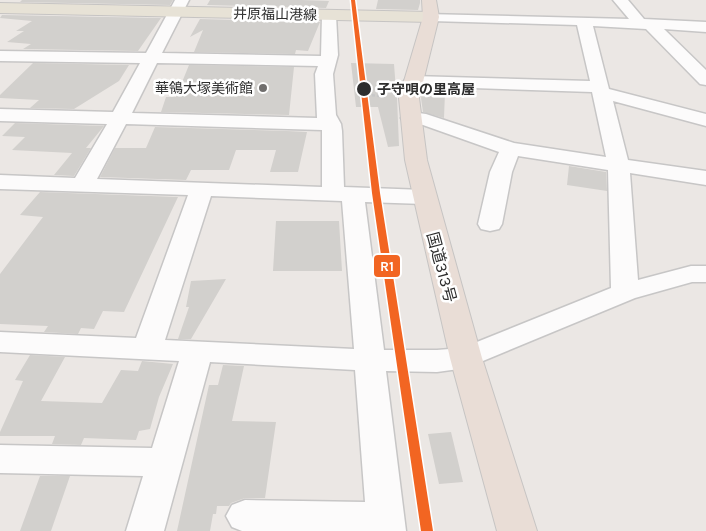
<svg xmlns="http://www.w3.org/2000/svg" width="706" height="531" font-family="Karla,'Noto Sans JP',sans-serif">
	<rect width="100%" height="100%" fill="#ebe7e4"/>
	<path fill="#d2d0cd" d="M22,0H173L170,5L20,2Z
		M210,0H301L329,1L326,8L207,5Z
		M378,0H420V3L418,10L376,9Z
		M2,15L161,18L138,51L23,49L31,44L7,42L24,31H16L32,21L0,18Z
		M200,19L320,22L308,51L296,50L295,54L194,52L203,30L190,37Z
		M33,63L129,65L119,81L74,109L30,108L39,100L0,98V95Z
		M351,63L394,64L396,90H399L397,98L399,146L388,147L378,107H356Z
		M189,65L294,67L289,115L161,112L166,97H176Z
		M423,91L445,92L444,118L423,112L421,98Z
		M15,123L104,126L86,148H91L74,176L54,175L72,153L12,150L25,137L2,136Z
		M155,127L287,131L307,132L298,172H270L276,150H236L229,170H191L186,180L100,177L115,148H146Z
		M569,166L606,172L607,191L567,185Z
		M40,192L178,197L124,312L103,311L94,329L81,328L78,334L44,332L48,326L0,324V274L43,217L20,215Z
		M276,221H339L342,271H273Z
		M226,279L191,339H178L189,307H186L191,281Z
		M30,355L65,357L41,401L102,403L121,370L138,371L142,361L173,364L159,397L150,429L139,431L136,440L84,438L81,445L52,444L55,436H0V432L23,381L15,380Z
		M223,365L244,366L232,421L276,422L265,498H245L231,503L229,506H217L216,514H213L210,531H177L209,385H218Z
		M451,432L463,482L439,484L428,434Z
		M40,476H70L51,531H20Z"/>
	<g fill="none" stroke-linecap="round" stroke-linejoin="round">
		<defs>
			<path id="minor" d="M175,0H189L162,53L321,56L322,15L324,12H334L336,15L338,55L333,74L336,115L341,124L342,131L344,187L424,190L432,192L436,197L432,202L424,204L365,202L384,350H437L462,348L611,288L608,170L518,156L512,172L502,224L499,229L490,231L481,229L478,224L490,172L499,152L423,125L404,122L401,118L404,114L411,112L426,114L514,143L606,157L592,92L413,86L407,85L404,81L407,77L413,76L590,81L577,25L431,21L426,20L424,17L426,14L629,19L613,0H628L644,19L706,22V32L664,29L706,70V85L700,84L646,29L593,26L609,89L706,114V126L613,101L628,160L706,171V185L630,173L638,280L691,266H706V282H692L635,298L466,368L437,372L386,371L406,531H242L232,527L226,516L232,505L245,500L365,502L355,370L210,362L164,531H126L143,476L0,473V445L152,448L179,361L0,352V332L136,338L188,195L0,189V175L75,178L107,124L0,121V109L113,112L140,63L0,61V51L146,53ZM157,63L318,66L315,74L317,118L132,113ZM126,124L322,130V187L97,179ZM211,196L342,201L354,349L165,340Z"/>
			<path id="major" d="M0,3L431,12L436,14L439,17L436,20L431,22L0,13Z"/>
			<path id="highway" d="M422,0H436L439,17L419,98L427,160L482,358L537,531H497L450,358L405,160L399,98L423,17Z"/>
		</defs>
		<use href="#minor" stroke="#c7c6c6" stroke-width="3"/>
		<use href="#major" stroke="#c6c4c3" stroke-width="2"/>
		<use href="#highway" stroke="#c6c4c3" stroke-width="2"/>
		<path stroke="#c8c8c8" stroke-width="2.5" stroke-dasharray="3 2" stroke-linecap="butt" d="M362,94L386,97"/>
		<use href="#minor" fill="#fcfbfb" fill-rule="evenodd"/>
		<use href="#major" fill="#e7e2d6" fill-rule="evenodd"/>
		<use href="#highway" fill="#e9ddd6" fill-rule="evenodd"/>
		<defs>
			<path id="rail-1" d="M351,0H355L380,193L433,531H421L372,193Z"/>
		</defs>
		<use href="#rail-1" stroke="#fff" stroke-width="3"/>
		<use href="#rail-1" fill="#f26522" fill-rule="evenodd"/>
	</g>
	<circle fill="#706e6d" stroke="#fff" stroke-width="2" cx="263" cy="88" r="5"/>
	<circle fill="#2d2d2d" stroke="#fff" stroke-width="2" cx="364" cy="89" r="8"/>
	<g text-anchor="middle" stroke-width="5" stroke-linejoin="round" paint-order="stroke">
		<g font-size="14" fill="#2d2d2d" stroke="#fff">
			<text transform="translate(275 14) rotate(1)" y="5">井原福山港線</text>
		</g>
		<g font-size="14" fill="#2d2d2d" stroke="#fff" text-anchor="end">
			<text x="253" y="93">華鴒大塚美術館</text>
		</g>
		<g font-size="14" font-weight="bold" fill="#2d2d2d" stroke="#fff" text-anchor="start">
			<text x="377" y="94">子守唄の里高屋</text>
		</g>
		<g font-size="16" fill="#2d2d2d" stroke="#fff">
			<text transform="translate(442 267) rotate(75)" y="6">国道313号</text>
		</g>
	</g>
	<rect stroke="#fff" stroke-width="2" x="373" y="254" width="28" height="24" rx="5" fill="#f26522"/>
	<g font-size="14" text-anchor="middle" font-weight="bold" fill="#fff">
		<text x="387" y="271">R1</text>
	</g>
</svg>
